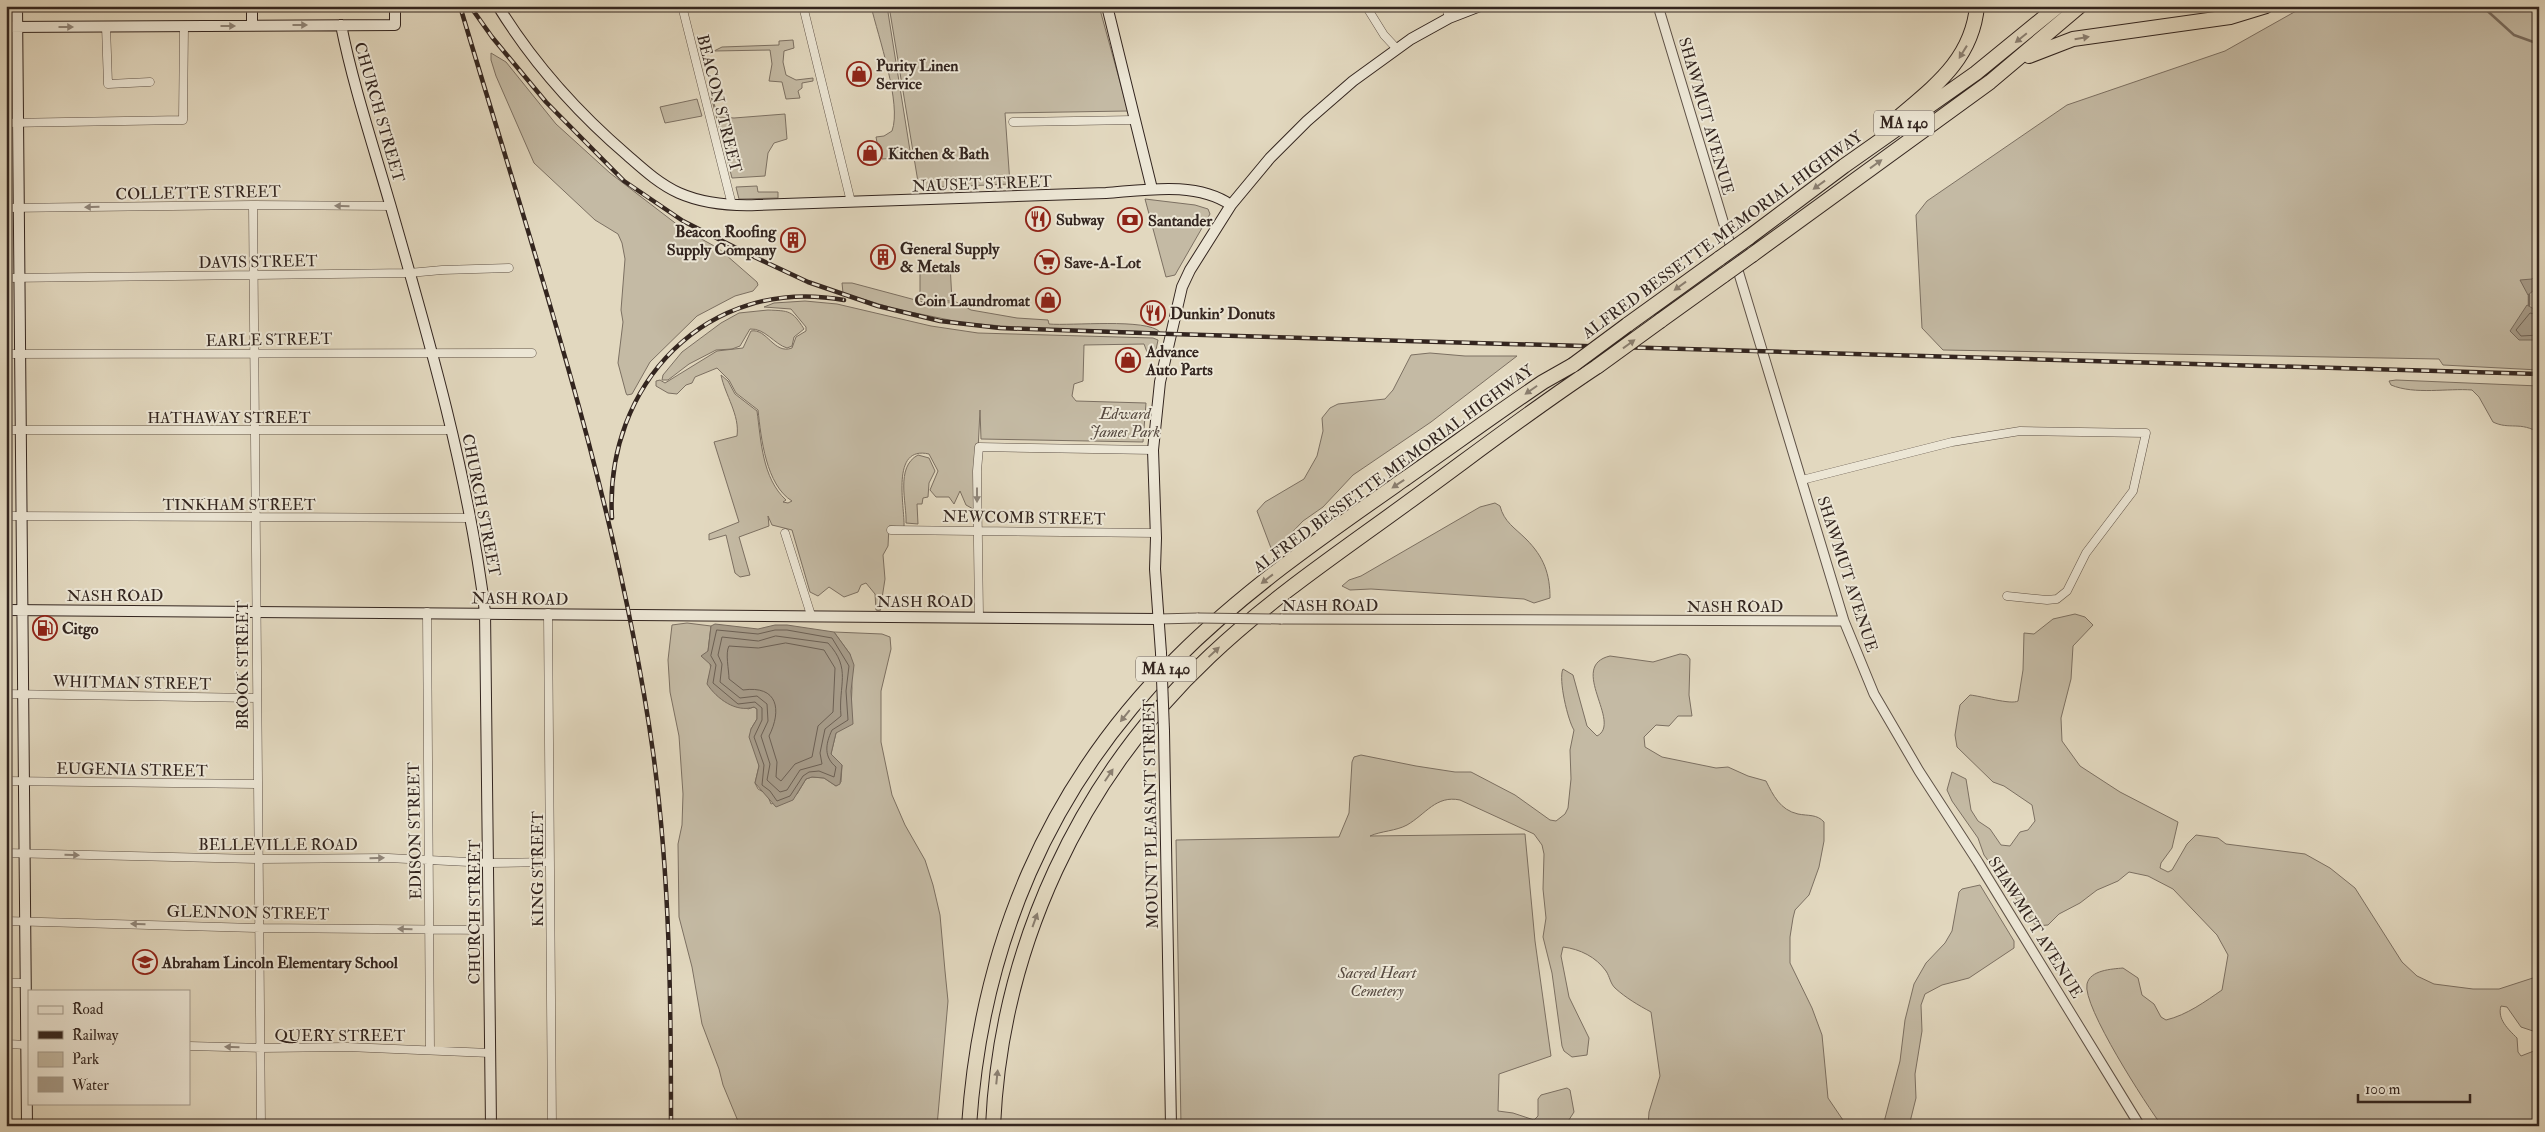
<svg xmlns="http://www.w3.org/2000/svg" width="2545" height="1132" font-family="'IM FELL Double Pica',serif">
	<rect width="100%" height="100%" fill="#e2d8bf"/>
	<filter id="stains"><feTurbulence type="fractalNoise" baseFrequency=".004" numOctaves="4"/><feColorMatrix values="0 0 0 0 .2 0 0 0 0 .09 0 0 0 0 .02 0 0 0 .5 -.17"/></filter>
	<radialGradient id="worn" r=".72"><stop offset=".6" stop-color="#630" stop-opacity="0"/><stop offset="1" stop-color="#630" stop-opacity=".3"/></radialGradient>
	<path fill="#c4baa4" stroke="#7c7062" d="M871,6H887L911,157L882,159L881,153H879L876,137L884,136L892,131C902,104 878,36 871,6Z
		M889,6H1099L1128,111L1005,113L1010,184L919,188Z
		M2305,6H2539V370L2443,365L2439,359L1943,350L1922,328L1916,215L1927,201L2067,105L2225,51Z
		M793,40L794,48L784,51L783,62L786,75L796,80L813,78V81L802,83V88L798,91L800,98L786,99L782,82L769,81L772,64L770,50L714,51L722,47L779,45V41Z
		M491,53L506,62L556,124L610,173L683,229L718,248L757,282L758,285L753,291L735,296L697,316L650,362L632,394L627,395L626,393L618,363L623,322L621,310L625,259L622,243L618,234L595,220L534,163L496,76L491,60Z
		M711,96L719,117L734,118L785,114L787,139L774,143L768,153L765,176L732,178Z
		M697,99L702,116L665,123L660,107Z
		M757,186L758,192H778V198L739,199L736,187Z
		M1145,199L1195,205L1208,209L1210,214L1175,275L1166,277Z
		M950,264L952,301L920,299V267Z
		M842,283H852L923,302H956L971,310L1017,318L1048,320L1049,324C1071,326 1147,318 1160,332L1030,328L964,323L896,309L843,293Z
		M805,301L837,304L931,326L978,333L1153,338L1158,340L1156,350L1152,353L1147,352L1144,344L1084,345L1083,381L1074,384L1072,396L1076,401L1146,403L1143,442L981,439L980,410L975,510L966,505L960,491L954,504L949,497H936L930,490L938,471L929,454C890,445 905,506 904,527L889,526L888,546L883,555L885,579L880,611L876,610L875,594L866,583L861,585L858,592L844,597L829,587L818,596L810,592L792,530L772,525L768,516L769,526L739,537L750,575L740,577L735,573L726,535L709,540V534L739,522L714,442L737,436C740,415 725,395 721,375L728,381L735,394L757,411C761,440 762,478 786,500L783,502L788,503L792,501C766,485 761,438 758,410L736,393L729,380L717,368L695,377L692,383L686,385L677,394L668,393L656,386V381L660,380L665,383L717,351L743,348L751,331C767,328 774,355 792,348L796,337L806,331V327L791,309L764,307L774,303Z
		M768,310C789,311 792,310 804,329L794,337L792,346L787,348C774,344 765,328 750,329L740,346L732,349L716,350L689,364L668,380H662L663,375L682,352L721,323L739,313Z
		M1430,353L1465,356H1517L1431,422L1353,475L1323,507L1303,521L1278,547L1271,548L1257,511L1265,502L1304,479L1317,456L1323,431L1322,418L1330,408L1338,404L1385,399L1393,390L1411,355Z
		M2396,380L2539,386V433C2521,421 2509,430 2493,422L2479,397L2472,390C2448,388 2415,395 2391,385L2389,381Z
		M918,455L929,458L935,471L929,483L928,497L923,498L922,504H917L918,524L906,523C907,503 895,467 918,455Z
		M1495,503L1500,506C1504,522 1515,528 1526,539C1544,557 1550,574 1550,598L1534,603L1524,599L1371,589L1350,590L1342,586L1349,580L1361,576L1480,507Z
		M2075,614L2085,617L2093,625L2073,646L2071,679L2061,718L2062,741L2080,766L2120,792L2178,822L2172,848L2161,863L2160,868L2168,872L2172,870L2187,844L2196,835L2218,838L2226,844L2305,854L2330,868L2355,888L2402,962L2417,976L2434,984L2473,989H2499L2539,976V1033L2521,1027L2507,1007L2501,1006C2497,1019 2508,1029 2517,1038L2518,1052L2521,1056L2539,1049V1126H2162C2147,1106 2082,1006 2087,984C2090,970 2112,969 2123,968L2138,978L2142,995L2154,1004L2161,1017L2166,1020C2187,1015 2206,1001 2222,990L2228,955L2217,935L2173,889L2148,876L2129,872L2118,881L2097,890L2080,903L2059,914L2048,925L2036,926L1984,855L1978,838L1952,801L1947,790L1952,772L1966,779L1971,810L1978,821L1990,829L2001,845L2010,846L2020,832L2028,830L2035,821L2032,805L2004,786L1993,782L1957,747L1955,735L1958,716L1960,705L1970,695C1981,696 2011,705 2018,701L2023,670L2024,633L2034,634L2053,619Z
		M687,623L711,626L708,651L711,670L708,680L748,709L754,707L757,709V719L751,729L759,766L755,783L758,789L767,794L771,804L797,794L806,779L812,777L824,778L836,786L841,782L842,765L831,754L836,733L851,709L852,688L850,654L834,632L882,634L890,637L891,649L881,691V742L892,795L905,825L925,860L933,885L940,915L945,971L948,1001L937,1126H740L723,1085L719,1069L702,1024L692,967L679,917L678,844L682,825L683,794L679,736L670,692L668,660L672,625Z
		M1680,654L1687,655L1690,659L1689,695L1692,716H1678L1669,726L1656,725L1644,737L1645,747L1662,757L1716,768L1728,767L1748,776L1766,781C1773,795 1780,810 1798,814C1808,816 1817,814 1824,822V841L1819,867L1809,895L1795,910L1793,918L1790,937V963L1812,1008L1822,1035L1828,1098L1847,1126H1648L1649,1112L1660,1076L1651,1012C1638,1005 1626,998 1615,988C1610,983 1610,977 1606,971C1596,957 1580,949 1563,947L1561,956L1569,997L1589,1038L1587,1055L1572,1057L1564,1051L1562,1046L1552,973L1543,937L1546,918L1543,889L1544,854L1542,845L1534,834L1460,800C1436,795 1426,814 1407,825C1396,831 1381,831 1370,836L1525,834L1535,941L1551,1056L1499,1074L1498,1111L1513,1113L1534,1120L1538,1116V1099L1541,1095L1567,1088L1570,1090L1574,1112L1565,1126H1181L1176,840L1339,837L1349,813L1352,762L1354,757L1361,755L1416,766L1455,772H1471L1515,795L1550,820L1556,821L1565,814L1568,808L1571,779L1570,750L1574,730C1568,721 1558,679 1563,669L1573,675L1587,726L1597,736C1623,723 1567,666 1610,656L1653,662Z
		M1980,885L2014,941V948L1969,978L1942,985L1925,994L1921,1005L1922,1031L1915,1074L1916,1098L1909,1126H1883L1900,1061L1905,1020L1914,984L1926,963L1945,943L1952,931L1959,892L1962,889Z"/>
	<path fill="#a69b89" stroke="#786c5f" d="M2539,272V286L2528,295L2520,280L2532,279Z
		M2527,305L2539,312V340H2519L2510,331Z
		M715,624L758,629L775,625H787L834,632L850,654L854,665L851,691L853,724L836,733L831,754L842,765L840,784L836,786L824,778L812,777L806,779L793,800L776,807L755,783L759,766L749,737L751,729L757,719V709L754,707C736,713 717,699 707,684L711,665L701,656L708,651L711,626Z"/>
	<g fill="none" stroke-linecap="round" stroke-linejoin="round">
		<path stroke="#6c6054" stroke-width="1" d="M2539,315L2530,313L2516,330L2521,336L2539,335
			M717,630L758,634L775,630H787L832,638L849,666L846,691L848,720L832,730C825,745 824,757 836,767L834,777L819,771L809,772L803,776L790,796L777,801L770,791L762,785L764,765L754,737L762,720V708L755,702L738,704L713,683L716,665L711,656Z
			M776,636L828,643C852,669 838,685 841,716L825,729L820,753L822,764L800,770L787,790L780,792L767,780L770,764L761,736L768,721L767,704L757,696L740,698L720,682L722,664L718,655L722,637L758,641Z
			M786,643L824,650L835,668L833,712L818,726L812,757L795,764L781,781L776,777L777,762L769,736C782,710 778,685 743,690L729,679C729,670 725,653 729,646L758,648Z"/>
		<path stroke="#786c5f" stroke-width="2.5" d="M2482,6L2514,35L2539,44
			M2529,305V295"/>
		<defs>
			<path id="minor" d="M682,6L732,205
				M803,6L851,202
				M1366,6L1384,35L1397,49
				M1446,6L1449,18
				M106,26L108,84L150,82
				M1013,122L1134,120
				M6,123L183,120L184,26
				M253,205L261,1126
				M6,208L253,205L391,206
				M6,278L409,273L442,270L509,268
				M6,354L532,353
				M6,430H452
				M1802,480L1952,442L2020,431L2146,433L2133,491L2086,553L2067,591L2057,599L2047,600L2007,596
				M6,516L471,518
				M891,530L1156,533
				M785,533L811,615
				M427,612L430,1050
				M548,613L552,1126
				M979,616L977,471L979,447L1153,450
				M6,694L257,698
				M6,781L258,784
				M6,853L259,859L388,858L489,863L550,862
				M6,921L260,928L489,930
				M6,983H25
				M6,1044L29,1045
				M189,1046L261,1048L347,1047L490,1053
				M6,1124L20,1126"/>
			<path id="tertiary" d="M1658,6L1844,621L1874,694L1919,771L1978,862L2140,1126
				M1158,619L1198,618
				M1281,619L1844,621"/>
			<path id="secondary" d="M17,6L27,1126
				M252,6V26
				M498,6C533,63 577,112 627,155C643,169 659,184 679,193C704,204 730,206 757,205L1106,193C1146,190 1196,181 1231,205
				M1107,6L1152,189
				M341,25C353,85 373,145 390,204C429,339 468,473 485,612L491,1126
				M6,27L395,25V6
				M6,610L1158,619
				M1161,653L1155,569L1156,538L1153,450L1160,382L1182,287L1190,270L1231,205L1270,158L1307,121L1353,81L1411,39L1449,18L1480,6
				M1164,731L1171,1126"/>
			<path id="motorway" d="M2029,56L2073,39L2230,17L2266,6
				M1894,121C1932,88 1972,61 1977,6
				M1748,238L1844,166L1976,73L2058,6
				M1752,255L1990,82L2080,6
				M1660,321L1724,275
				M1627,325L1720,258
				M969,1126C981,946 1048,786 1177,658C1246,589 1326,534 1406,478C1452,446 1497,413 1543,382L1573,365
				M993,1126C1001,947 1080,778 1210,656C1269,600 1337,554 1403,506C1468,459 1531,410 1598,366"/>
		</defs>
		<use href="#minor" stroke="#5f5247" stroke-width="9"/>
		<use href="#tertiary" stroke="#5f5247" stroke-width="11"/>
		<use href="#secondary" stroke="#33251f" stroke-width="12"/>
		<use href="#motorway" stroke="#33251f" stroke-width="16"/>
		<use href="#minor" stroke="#ece6d5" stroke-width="8"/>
		<use href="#tertiary" stroke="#ece6d5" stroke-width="9"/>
		<use href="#secondary" stroke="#ece6d5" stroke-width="10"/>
		<use href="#motorway" stroke="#e2d8bf" stroke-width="14"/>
		<defs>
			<path id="rail" d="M460,6C533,252 617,497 653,752C670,877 671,1001 671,1126
				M470,6L492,37L546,102L624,181L683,221L746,253L808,282L878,306L940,321L1000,328L1171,334L2539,374
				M612,518C604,385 707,275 844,300"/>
		</defs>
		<use href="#rail" stroke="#33251f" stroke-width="4.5"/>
		<use href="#rail" stroke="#ece6d5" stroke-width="2.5" stroke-dasharray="8" stroke-linecap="butt"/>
		<defs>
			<path id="tertiary-bridge" d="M1198,618L1281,619"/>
			<path id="secondary-bridge" d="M1161,653L1164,731"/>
			<path id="motorway-bridge" d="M1720,258L1748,238
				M1724,275L1752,255
				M1573,365L1627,325
				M1598,366L1660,321"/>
		</defs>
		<use href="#tertiary-bridge" stroke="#5f5247" stroke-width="11" stroke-linecap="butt"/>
		<use href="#secondary-bridge" stroke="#33251f" stroke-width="12" stroke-linecap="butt"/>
		<use href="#motorway-bridge" stroke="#33251f" stroke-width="16" stroke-linecap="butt"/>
		<use href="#tertiary-bridge" stroke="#ece6d5" stroke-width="9"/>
		<use href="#secondary-bridge" stroke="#ece6d5" stroke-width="10"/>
		<use href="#motorway-bridge" stroke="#e2d8bf" stroke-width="14"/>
	</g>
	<defs><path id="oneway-solid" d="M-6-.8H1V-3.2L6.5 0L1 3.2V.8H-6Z" transform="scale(1.25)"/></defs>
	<g fill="#90867a">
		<use href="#oneway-solid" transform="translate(300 25)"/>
		<use href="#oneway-solid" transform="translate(228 26)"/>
		<use href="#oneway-solid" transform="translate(66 27)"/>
		<use href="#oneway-solid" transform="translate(342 206) rotate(-179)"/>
		<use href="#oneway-solid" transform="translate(92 207) rotate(179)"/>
		<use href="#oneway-solid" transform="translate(977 495) rotate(90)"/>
		<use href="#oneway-solid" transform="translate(72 855) rotate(1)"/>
		<use href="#oneway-solid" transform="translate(377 858) rotate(-1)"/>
		<use href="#oneway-solid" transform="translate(138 924) rotate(-179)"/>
		<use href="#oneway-solid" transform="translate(405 929) rotate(-178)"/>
		<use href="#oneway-solid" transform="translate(232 1047) rotate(-178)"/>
	</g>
	<g fill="#8a7e6f">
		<use href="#oneway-solid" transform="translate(2021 38) rotate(141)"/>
		<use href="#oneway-solid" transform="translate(2082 38) rotate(-10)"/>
		<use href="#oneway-solid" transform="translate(1963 52) rotate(122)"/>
		<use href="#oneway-solid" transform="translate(1876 164) rotate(-36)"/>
		<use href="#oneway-solid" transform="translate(1819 185) rotate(144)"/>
		<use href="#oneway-solid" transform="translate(1680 286) rotate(144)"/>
		<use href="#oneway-solid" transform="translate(1629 344) rotate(-36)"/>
		<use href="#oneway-solid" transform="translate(1531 390) rotate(145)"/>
		<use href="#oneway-solid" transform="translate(1398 484) rotate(146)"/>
		<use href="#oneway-solid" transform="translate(1267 579) rotate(142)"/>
		<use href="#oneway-solid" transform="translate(1214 652) rotate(-43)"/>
		<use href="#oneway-solid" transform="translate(1125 716) rotate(129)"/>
		<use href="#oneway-solid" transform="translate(1109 775) rotate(-56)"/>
		<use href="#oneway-solid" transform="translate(1035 920) rotate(-70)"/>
		<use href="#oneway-solid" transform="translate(997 1077) rotate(-84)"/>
	</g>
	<defs>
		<symbol id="shop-ring" viewBox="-11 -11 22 22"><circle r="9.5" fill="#ece6d5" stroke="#8f2418" stroke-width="1.5"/><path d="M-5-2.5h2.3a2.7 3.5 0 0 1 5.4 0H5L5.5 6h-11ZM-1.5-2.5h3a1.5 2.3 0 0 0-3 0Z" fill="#8f2418"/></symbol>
		<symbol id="restaurant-ring" viewBox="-11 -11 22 22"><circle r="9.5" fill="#ece6d5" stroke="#8f2418" stroke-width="1.5"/><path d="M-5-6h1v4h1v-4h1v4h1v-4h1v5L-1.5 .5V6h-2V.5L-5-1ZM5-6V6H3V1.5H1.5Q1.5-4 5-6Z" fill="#8f2418"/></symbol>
		<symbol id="bank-ring" viewBox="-11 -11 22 22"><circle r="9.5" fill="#ece6d5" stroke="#8f2418" stroke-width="1.5"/><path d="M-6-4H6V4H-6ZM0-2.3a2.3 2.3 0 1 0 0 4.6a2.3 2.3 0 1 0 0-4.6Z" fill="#8f2418"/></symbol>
		<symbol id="building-ring" viewBox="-11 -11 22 22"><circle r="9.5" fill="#ece6d5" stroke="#8f2418" stroke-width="1.5"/><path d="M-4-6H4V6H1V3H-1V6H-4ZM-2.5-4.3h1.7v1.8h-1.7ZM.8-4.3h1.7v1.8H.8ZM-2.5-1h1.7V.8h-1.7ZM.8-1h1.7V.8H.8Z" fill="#8f2418"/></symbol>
		<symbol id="supermarket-ring" viewBox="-11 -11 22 22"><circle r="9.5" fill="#ece6d5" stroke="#8f2418" stroke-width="1.5"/><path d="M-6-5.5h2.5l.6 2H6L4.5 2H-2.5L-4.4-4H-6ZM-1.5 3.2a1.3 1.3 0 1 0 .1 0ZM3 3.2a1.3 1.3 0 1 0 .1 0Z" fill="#8f2418"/></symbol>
		<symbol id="fuel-ring" viewBox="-11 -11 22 22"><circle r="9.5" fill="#ece6d5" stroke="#8f2418" stroke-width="1.5"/><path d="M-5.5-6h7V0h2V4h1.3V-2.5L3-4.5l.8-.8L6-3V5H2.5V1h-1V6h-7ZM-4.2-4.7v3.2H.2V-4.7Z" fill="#8f2418"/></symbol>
		<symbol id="school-ring" viewBox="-11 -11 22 22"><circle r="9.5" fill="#ece6d5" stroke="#8f2418" stroke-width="1.5"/><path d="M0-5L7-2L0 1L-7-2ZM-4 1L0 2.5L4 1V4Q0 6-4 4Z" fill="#8f2418"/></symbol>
	</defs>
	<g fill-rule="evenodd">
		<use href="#shop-ring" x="845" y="60" width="28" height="28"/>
		<use href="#shop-ring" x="856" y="139" width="28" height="28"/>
		<use href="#restaurant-ring" x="1024" y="205" width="28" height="28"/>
		<use href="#bank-ring" x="1116" y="206" width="28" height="28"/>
		<use href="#building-ring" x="779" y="226" width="28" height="28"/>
		<use href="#building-ring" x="869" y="243" width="28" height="28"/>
		<use href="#supermarket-ring" x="1033" y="248" width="28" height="28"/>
		<use href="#shop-ring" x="1034" y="286" width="28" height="28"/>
		<use href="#restaurant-ring" x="1139" y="299" width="28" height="28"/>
		<use href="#shop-ring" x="1114" y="346" width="28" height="28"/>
		<use href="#fuel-ring" x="31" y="614" width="28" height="28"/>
		<use href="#school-ring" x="131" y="948" width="28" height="28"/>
	</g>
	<g text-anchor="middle" stroke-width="4" stroke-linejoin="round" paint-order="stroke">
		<g fill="#ece6d5" stroke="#6a5f56" stroke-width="1">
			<rect x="1874" y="110.5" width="60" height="25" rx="4"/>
			<rect x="1136" y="656.5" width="60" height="25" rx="4"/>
		</g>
		<g font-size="15" font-weight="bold" fill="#33251f">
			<text x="1904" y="128">MA 140</text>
			<text x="1166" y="674">MA 140</text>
		</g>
		<g font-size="16" font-weight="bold" fill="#33251f" stroke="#ece6d5" text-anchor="start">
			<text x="876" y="71">Purity Linen<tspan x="876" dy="18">Service</tspan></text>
			<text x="888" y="159">Kitchen &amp; Bath</text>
			<text x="1056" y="225">Subway</text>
			<text x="1148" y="226">Santander</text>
			<text x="776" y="237" text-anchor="end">Beacon Roofing<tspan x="776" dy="18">Supply Company</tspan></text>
			<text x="900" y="254">General Supply<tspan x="900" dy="18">&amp; Metals</tspan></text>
			<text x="1064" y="268">Save-A-Lot</text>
			<text x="1030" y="306" text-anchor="end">Coin Laundromat</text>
			<text x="1170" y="319">Dunkin' Donuts</text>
			<text x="1146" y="357">Advance<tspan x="1146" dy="18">Auto Parts</tspan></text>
			<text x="62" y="634">Citgo</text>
			<text x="162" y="968">Abraham Lincoln Elementary School</text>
		</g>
		<g font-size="16" fill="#33251f" stroke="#ece6d5">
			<text transform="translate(720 103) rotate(76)" y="6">BEACON STREET</text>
			<text transform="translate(380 112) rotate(74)" y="6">CHURCH STREET</text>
			<text transform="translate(1707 116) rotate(74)" y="6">SHAWMUT AVENUE</text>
			<text transform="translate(982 183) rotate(-2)" y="6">NAUSET STREET</text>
			<text transform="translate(198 192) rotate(-1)" y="6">COLLETTE STREET</text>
			<text transform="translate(1722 234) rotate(-36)" y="6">ALFRED BESSETTE MEMORIAL HIGHWAY</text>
			<text transform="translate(258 261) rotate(-1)" y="6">DAVIS STREET</text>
			<text transform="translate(269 339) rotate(-1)" y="6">EARLE STREET</text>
			<text x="229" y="423">HATHAWAY STREET</text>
			<text transform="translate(1393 468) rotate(-36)" y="6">ALFRED BESSETTE MEMORIAL HIGHWAY</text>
			<text x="239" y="510">TINKHAM STREET</text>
			<text transform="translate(482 505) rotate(79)" y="6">CHURCH STREET</text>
			<text transform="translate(1024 517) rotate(1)" y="6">NEWCOMB STREET</text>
			<text transform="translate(1848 574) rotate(72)" y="6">SHAWMUT AVENUE</text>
			<text x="115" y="601">NASH ROAD</text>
			<text transform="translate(520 598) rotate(1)" y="6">NASH ROAD</text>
			<text x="925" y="607">NASH ROAD</text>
			<text x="1330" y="611">NASH ROAD</text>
			<text x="1735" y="612">NASH ROAD</text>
			<text transform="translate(242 665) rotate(-90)" y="6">BROOK STREET</text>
			<text transform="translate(132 682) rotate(1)" y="6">WHITMAN STREET</text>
			<text transform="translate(132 769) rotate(1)" y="6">EUGENIA STREET</text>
			<text transform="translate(1150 814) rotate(-91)" y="6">MOUNT PLEASANT STREET</text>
			<text transform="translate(414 831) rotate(-91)" y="6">EDISON STREET</text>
			<text x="278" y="850">BELLEVILLE ROAD</text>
			<text transform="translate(537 869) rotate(-90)" y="6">KING STREET</text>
			<text transform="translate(248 912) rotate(1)" y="6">GLENNON STREET</text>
			<text transform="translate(474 912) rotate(-90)" y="6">CHURCH STREET</text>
			<text transform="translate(2036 927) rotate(58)" y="6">SHAWMUT AVENUE</text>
			<text x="340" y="1041">QUERY STREET</text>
		</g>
		<g font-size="16" font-style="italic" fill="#574a40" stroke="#ece6d5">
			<text x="1125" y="419">Edward<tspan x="1125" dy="18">James Park</tspan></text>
			<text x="1377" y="978">Sacred Heart<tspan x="1377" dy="18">Cemetery</tspan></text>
		</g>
	</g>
	<rect width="2545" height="1132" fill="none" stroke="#e2d8bf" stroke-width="25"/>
	<rect x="8" y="8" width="2530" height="1117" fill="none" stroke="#33251f" stroke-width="2.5"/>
	<rect x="12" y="12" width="2520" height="1107" fill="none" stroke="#33251f"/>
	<rect x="28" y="990" width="162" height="115" fill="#ece6d5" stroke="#a2998c"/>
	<rect x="38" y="1006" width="25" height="8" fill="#ece6d5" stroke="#a2998c"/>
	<text x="72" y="1014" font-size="15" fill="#33251f">Road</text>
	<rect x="38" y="1031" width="25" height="8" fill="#33251f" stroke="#a2998c"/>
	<text x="72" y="1040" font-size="15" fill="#33251f">Railway</text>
	<rect x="38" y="1052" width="25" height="15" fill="#c4baa4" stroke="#a2998c"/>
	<text x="72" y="1064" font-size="15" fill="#33251f">Park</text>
	<rect x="38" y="1077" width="25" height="15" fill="#a69b89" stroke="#a2998c"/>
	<text x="72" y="1090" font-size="15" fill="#33251f">Water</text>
	<path d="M2358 1094v8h112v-8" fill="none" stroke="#33251f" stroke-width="2.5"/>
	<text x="2365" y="1094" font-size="15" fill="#33251f" stroke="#ece6d5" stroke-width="4" paint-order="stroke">100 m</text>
	<rect width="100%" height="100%" filter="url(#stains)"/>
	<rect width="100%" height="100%" fill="url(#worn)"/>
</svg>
